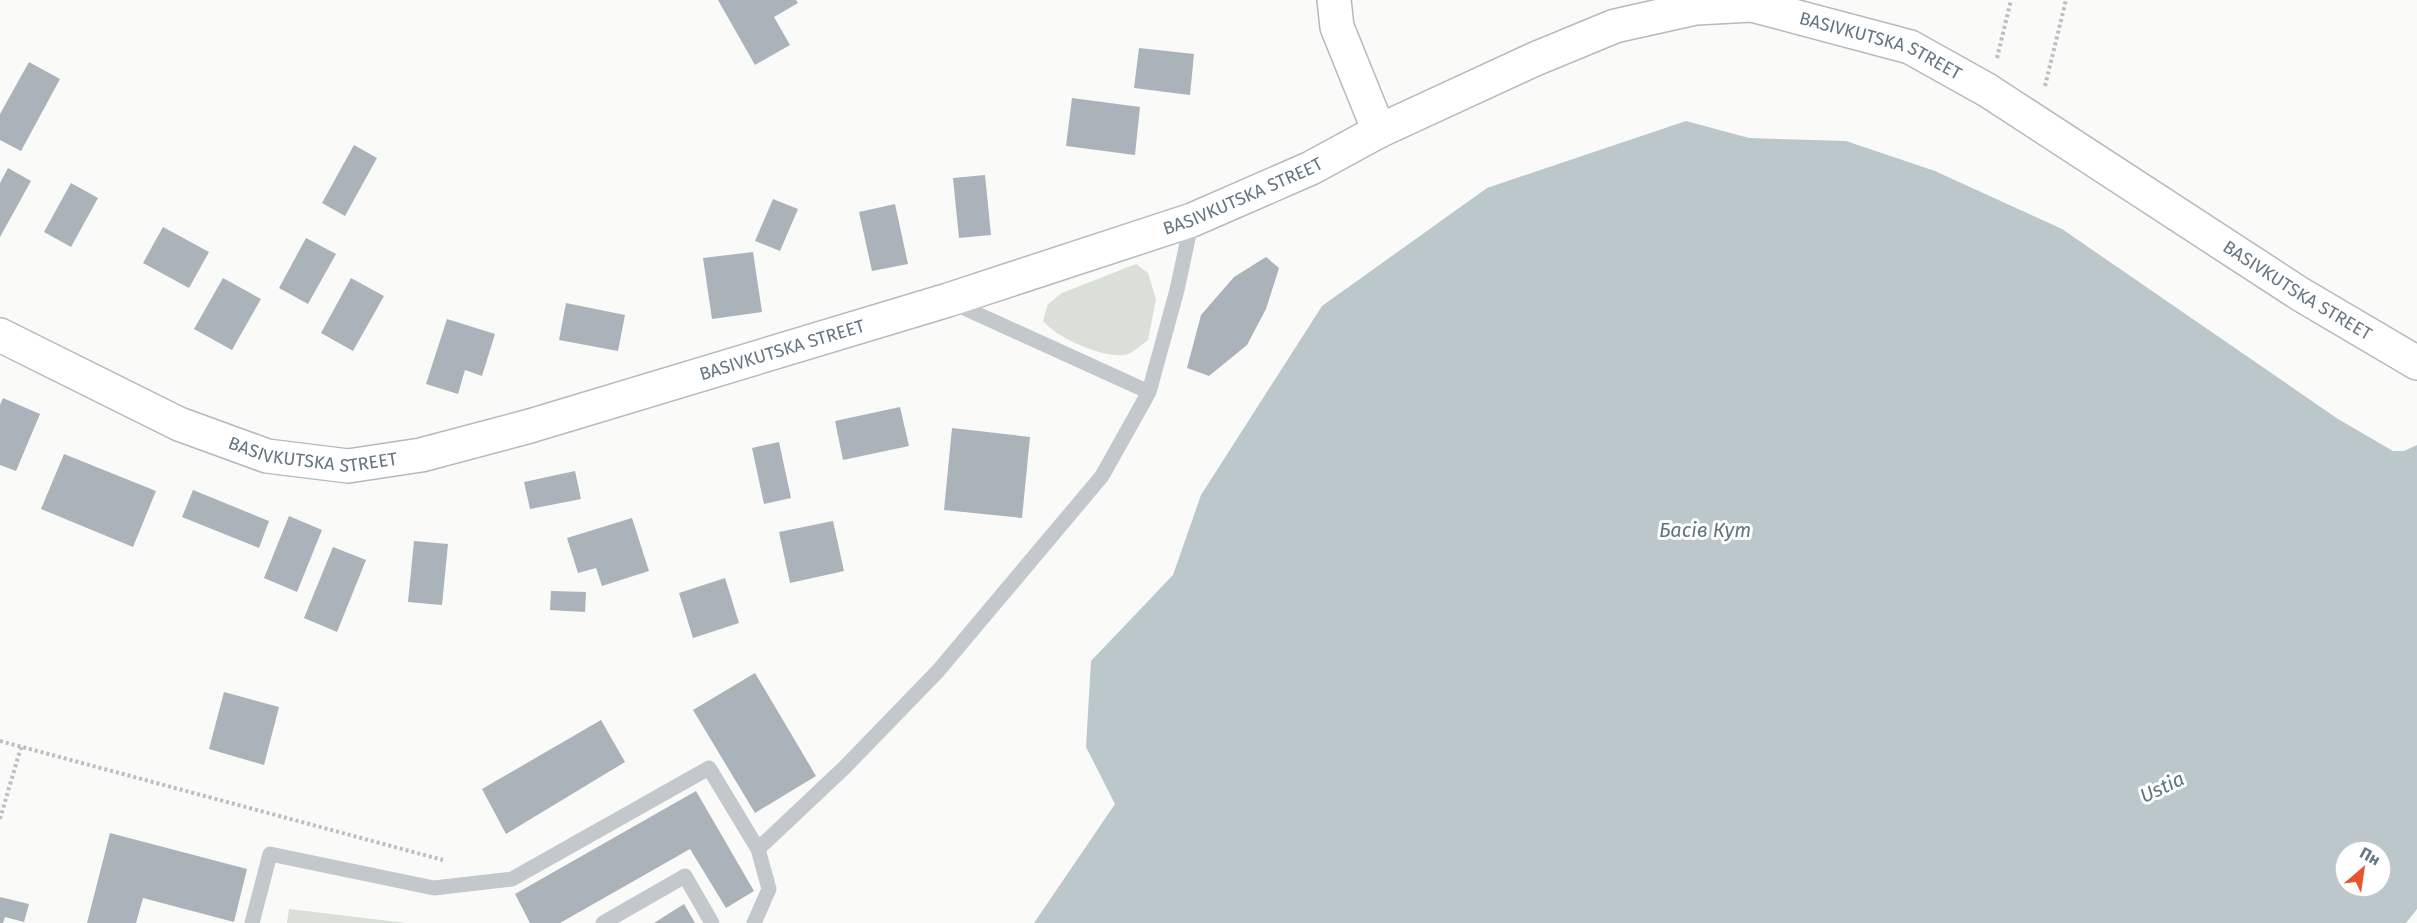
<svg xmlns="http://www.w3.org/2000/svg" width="2417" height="923" font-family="'Fira Sans',sans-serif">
	<rect width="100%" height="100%" fill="#fafaf8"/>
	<path fill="#dadfd7" d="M1136,264L1148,273L1156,299L1148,340C1141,345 1132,354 1124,355C1102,358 1056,337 1043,321L1048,304L1062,293Z
		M289,909L406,923H287Z"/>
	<path fill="#bbc7cb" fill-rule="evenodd" d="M1686,121L1749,138L1846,141L1935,171L2062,229L2338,419L2393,451H2404L2417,445V909L2406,923H1034L1115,804L1086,747L1091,661L1173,575L1201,495L1322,306L1487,188ZM2345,851H2381V887H2345Z"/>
	<path fill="#aab3b9" d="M718,0H796L798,3L774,17L790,45L755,65Z
		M1139,48L1194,54L1190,95L1134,88Z
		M29,62L60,79L21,151L0,140V114Z
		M1072,98L1140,107L1135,155L1066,146Z
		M354,145L377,158L345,216L322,203Z
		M8,168L31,181L0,237V183Z
		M985,175L991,235L959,238L953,178Z
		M71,183L98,198L71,247L44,232Z
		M773,199L798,209L780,251L755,241Z
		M895,204L908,264L872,271L859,212Z
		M163,227L209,252L189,288L143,263Z
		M306,238L336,254L308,304L279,288Z
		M753,252L762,312L712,319L703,258Z
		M1266,257L1279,268L1266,309L1247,345L1209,376L1187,368L1201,315L1234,277Z
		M223,278L261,299L232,350L194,329Z
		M351,278L384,296L353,351L321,333Z
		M566,303L625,315L618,351L559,340Z
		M447,319L495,334L482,376L465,370L458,394L426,384Z
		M3,398L40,414L16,471L0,465V405Z
		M900,407L909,446L843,460L835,421Z
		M952,428L1030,437L1022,518L944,510Z
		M779,442L791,498L764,504L752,448Z
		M64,454L156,491L133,547L41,509Z
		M575,471L581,499L530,509L524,482Z
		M193,490L269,521L259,548L182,517Z
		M289,516L322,530L297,592L264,578Z
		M632,518L649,571L602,586L596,568L578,573L567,538Z
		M833,521L844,571L790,583L779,532Z
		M414,541L448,544L442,605L408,602Z
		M333,547L366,560L337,632L304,618Z
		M725,578L739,623L693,638L679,593Z
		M551,591L586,592L585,612L550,610Z
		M755,673L816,776L755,813L693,710Z
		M224,692L279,707L264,765L209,749Z
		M601,720L625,762L506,834L482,789Z
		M696,791L754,891L726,908L690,849L560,923H530L515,894Z
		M110,833L247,869L234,922L143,898L136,923H87Z
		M0,897L29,904L24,922L5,917L3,923H0Z
		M684,904L695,923H654Z"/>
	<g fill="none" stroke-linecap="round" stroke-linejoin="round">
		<defs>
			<path id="secondary" d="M1334,0L1337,27L1379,131"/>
			<g id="primary">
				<path id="s1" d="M0,335L179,424L267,456L348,466L421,455L530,426L948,300L1192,220L1311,168L1379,131L1535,59L1615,26L1696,8L1752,5L1910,47L1987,90L2300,294L2417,363"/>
			</g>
		</defs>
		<use href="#secondary" stroke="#b3babf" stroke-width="36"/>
		<use href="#primary" stroke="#b5babe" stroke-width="36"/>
		<path stroke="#bbbfc2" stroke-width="4" stroke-dasharray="3 3" stroke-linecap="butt" d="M1997,58L2011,0
			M2045,86L2066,0
			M0,741L443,860
			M0,819L21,747"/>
		<path stroke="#c3c8cc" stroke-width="15" d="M951,302L1149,392
			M252,923L270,854L434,888L512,879L709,768L758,849L845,767L938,671L1102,476L1149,392L1177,290L1192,220
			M603,923L685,876L712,923
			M754,923L769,889L758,849"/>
		<use href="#secondary" stroke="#fff" stroke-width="33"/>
		<use href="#primary" stroke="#fff" stroke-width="33"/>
	</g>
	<g text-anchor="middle" stroke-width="6" stroke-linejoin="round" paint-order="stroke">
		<g font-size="18" fill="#657683" stroke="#fff">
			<text dy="6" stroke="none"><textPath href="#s1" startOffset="1995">BASIVKUTSKA STREET</textPath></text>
			<text dy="6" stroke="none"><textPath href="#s1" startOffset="1311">BASIVKUTSKA STREET</textPath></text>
			<text dy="6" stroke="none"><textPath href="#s1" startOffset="2481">BASIVKUTSKA STREET</textPath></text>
			<text dy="6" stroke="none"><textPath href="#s1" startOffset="825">BASIVKUTSKA STREET</textPath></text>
			<text dy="6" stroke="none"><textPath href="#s1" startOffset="339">BASIVKUTSKA STREET</textPath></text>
		</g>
		<g font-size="20" font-style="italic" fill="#60757c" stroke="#fff">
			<text x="1705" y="537">Басів Кут</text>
			<text transform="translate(2162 787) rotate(-25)" y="7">Ustia</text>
		</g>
	</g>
	<g transform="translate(2363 869) rotate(29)"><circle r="28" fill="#ffffff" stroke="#c1c8cd" stroke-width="1.5"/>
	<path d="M0-4.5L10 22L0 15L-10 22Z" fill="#e4572e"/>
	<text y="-9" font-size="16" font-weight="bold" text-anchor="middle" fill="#657683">Пн</text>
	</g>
</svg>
